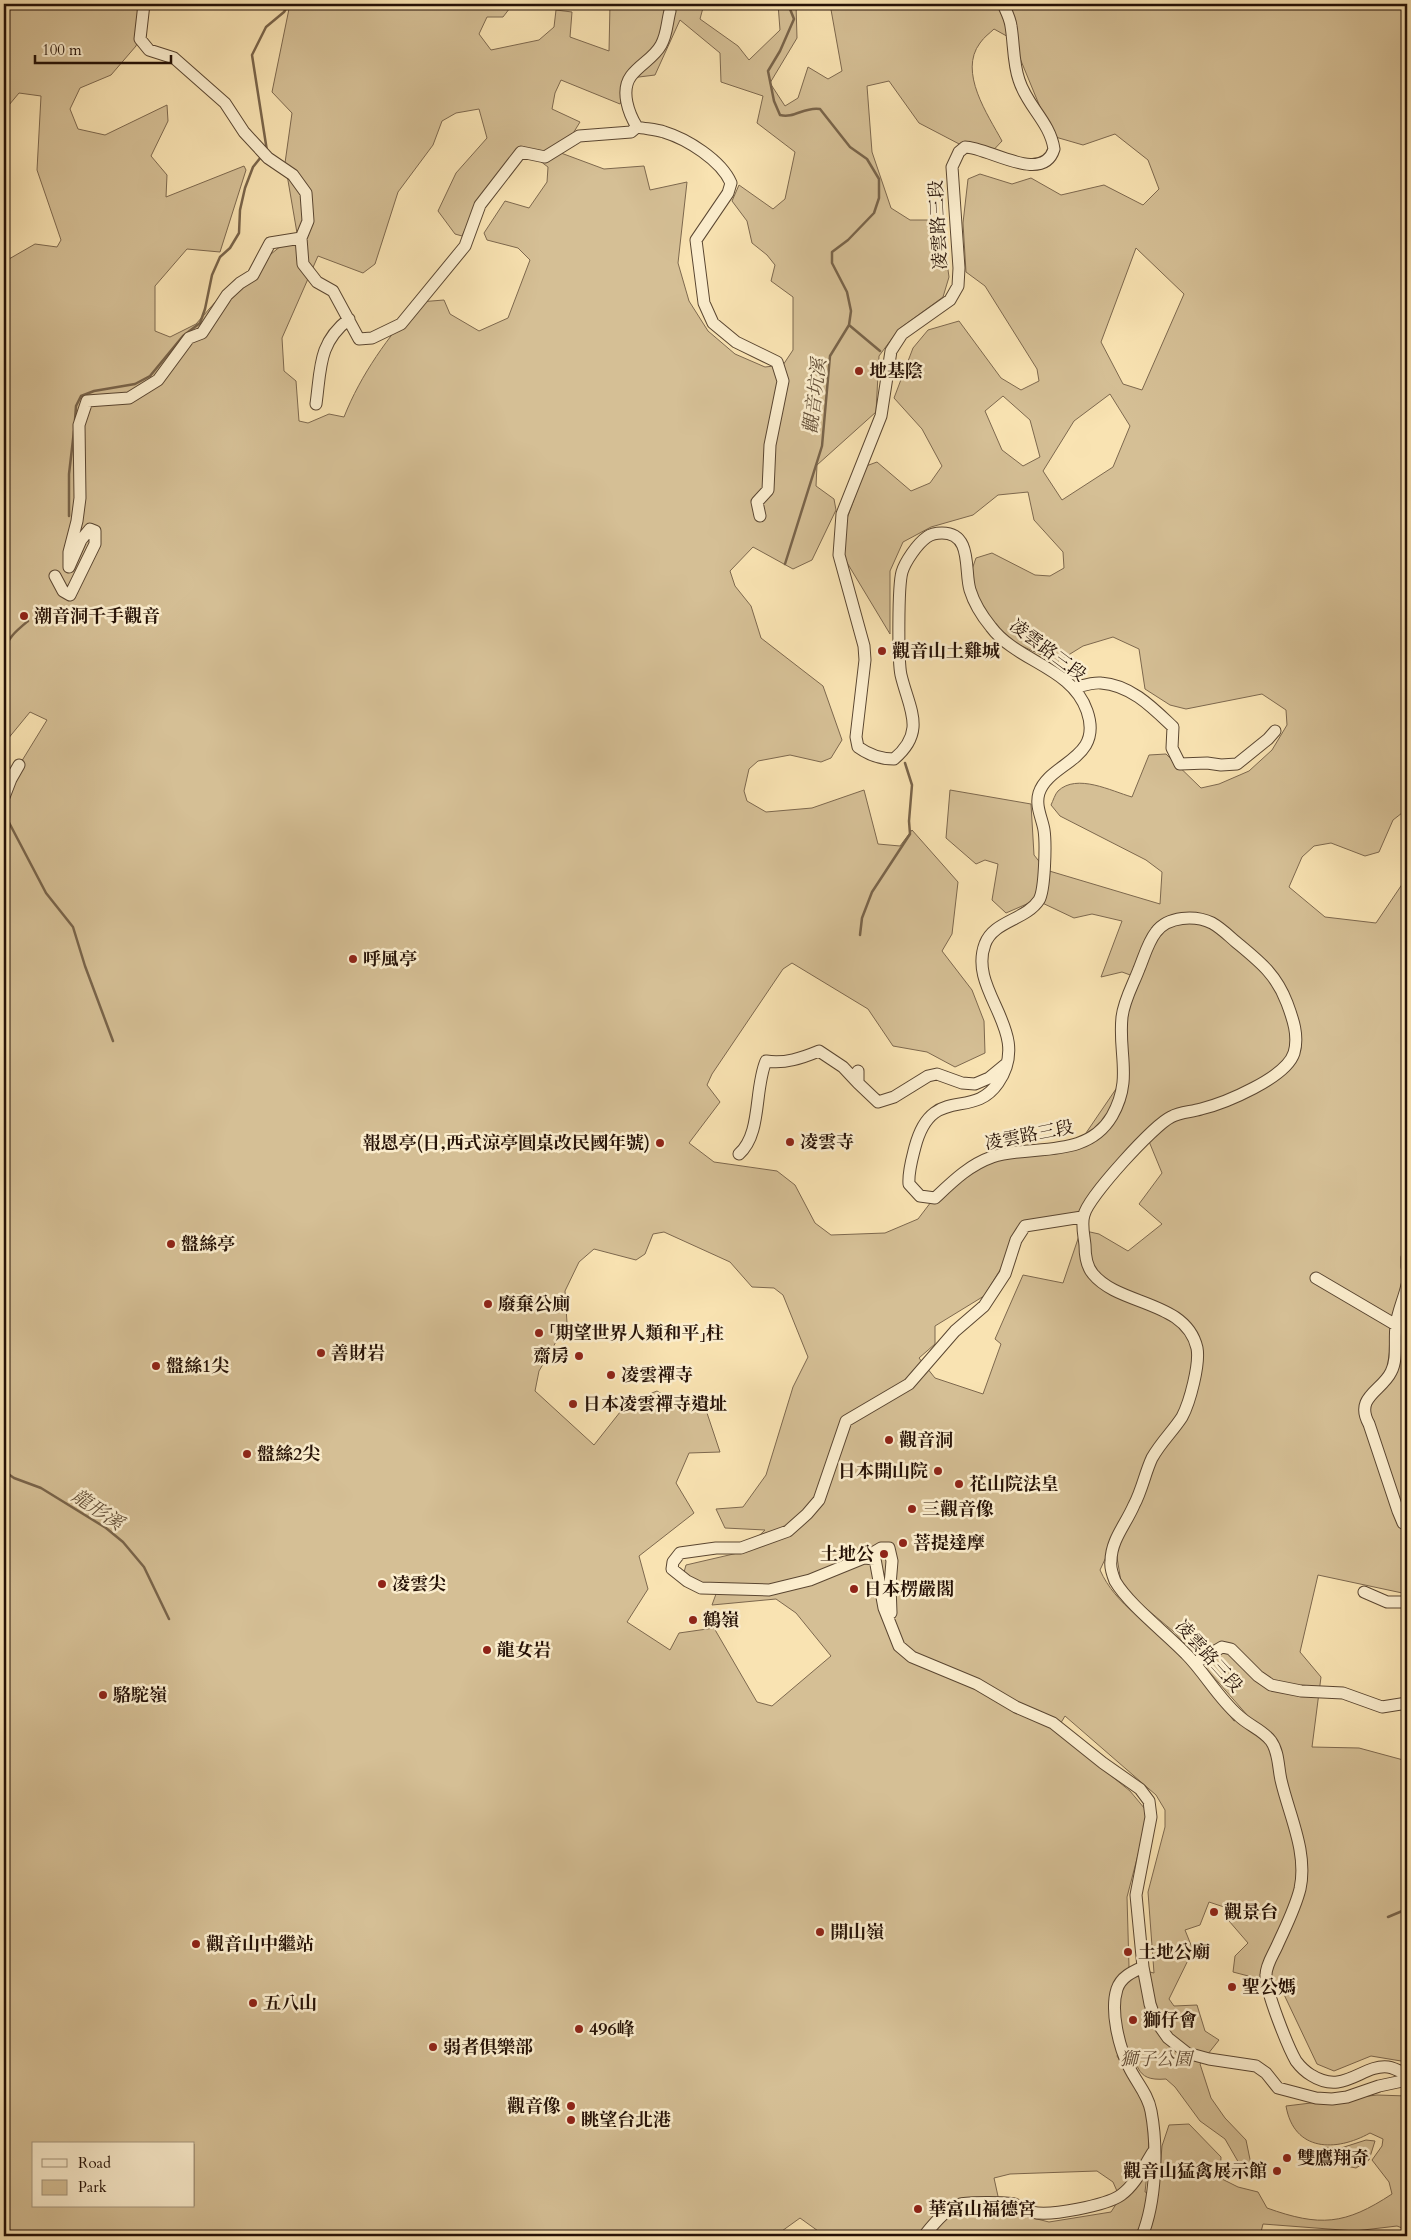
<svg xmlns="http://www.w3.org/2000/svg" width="1411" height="2240" font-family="Cardo,'Noto Serif TC',serif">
	<rect width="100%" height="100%" fill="#f9e3b2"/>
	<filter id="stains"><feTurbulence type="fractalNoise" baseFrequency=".004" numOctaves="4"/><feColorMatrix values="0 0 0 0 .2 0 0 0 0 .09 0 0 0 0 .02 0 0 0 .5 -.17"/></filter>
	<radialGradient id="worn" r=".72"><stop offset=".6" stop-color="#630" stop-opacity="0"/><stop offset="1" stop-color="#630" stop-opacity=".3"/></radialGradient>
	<path fill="#d5bf95" stroke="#7d684e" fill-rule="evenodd" d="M4,4H178L147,8L136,46L111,75L80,88L70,109L78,129L105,135L167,105L168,121L151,156L167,175L166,197L244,166L246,170L220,252L187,249L155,286V331L170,337L196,324L224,292L297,233L285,163L292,113L272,92L290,4H513L503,17H487L479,34L491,50L539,40L554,27L556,10L572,12L570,37L609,51L610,4H704L700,19L738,46L749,60L780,30L778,4H796L797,38L770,83L785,106L798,98L808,67L828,79L842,71L830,4H1407V818L1402,813L1393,820L1379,852L1365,856L1331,843L1314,846L1302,857L1289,887L1325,917L1376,923L1407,877V1594L1318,1575L1300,1652L1321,1677L1312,1747L1359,1748L1407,1761V2062L1371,2056L1334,2071L1317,2064L1279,1984L1233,1972L1235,1956L1248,1943L1229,1921L1233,1910L1209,1902L1200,1925L1185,1930L1193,1950L1169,1999L1174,2006L1197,2005L1205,2031L1219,2040L1200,2064L1211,2098L1225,2118L1246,2140L1253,2174L1244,2172L1225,2139L1200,2121L1175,2087L1166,2079C1131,2082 1143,2061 1122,2046L1117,2056C1127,2073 1142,2092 1146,2111C1151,2137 1148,2166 1145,2192L1158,2196L1162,2146L1169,2125L1189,2124L1221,2157L1220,2178L1238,2187L1258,2192L1267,2208C1320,2227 1345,2225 1392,2194L1389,2182L1372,2160L1382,2146L1383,2139L1370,2133C1336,2152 1294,2152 1286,2106L1377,2095L1407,2096V2230L1397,2226L1355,2231L1263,2224L1260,2236H1112L1110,2234L1091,2231L1086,2236H825L800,2218L775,2236H4V790L47,720L30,712L7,740L4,739V242L9,259L35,244L57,247L61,240L37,170L41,96L19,93L4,111ZM680,20L720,53L721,82L763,96L757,123L795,152L785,199L773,209L739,185L732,201L747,221L752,243L767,255L775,265L771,281L793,297V350L783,365L765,367L735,354L708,331L689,301L678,263L687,182L650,190L644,166L604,169L561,153L580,122L552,109L555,93L561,80L620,104L631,78L655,75ZM994,29L1012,39L1052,136L1083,145L1115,134L1148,160L1159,189L1143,205L1104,185L1061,195L1031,178L1012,184L980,174L968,179L963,223L966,272L985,286L1037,369L1039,381L1021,390L1001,378L959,321L928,330L913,348L894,398L922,429L942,466L930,483L911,491L877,462L866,466L837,546L890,634V571L903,542L931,527L973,515L998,495L1028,492L1034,520L1063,552L1064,568L1050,576L1035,575L992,553L976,558L971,572L978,601L1004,638L1057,662L1083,646L1113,637L1139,649L1145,689L1170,705L1186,709L1262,694L1286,710L1287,725L1272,750L1249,771L1219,784L1201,788L1166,754L1149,755L1132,797C1111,791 1077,773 1058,791C1055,794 1053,801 1051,805L1060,816L1146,860L1162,872L1160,904L1046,870L1034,855L1031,804L950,790L946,838L976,864L985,860L998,864L992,900L1006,913L1036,900L1074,918L1092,914L1122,921L1101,977L1122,972L1133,976L1118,1086L1086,1133L1078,1140L966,1168L947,1181L918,1219L885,1233L831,1235L815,1223L795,1185L777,1171L714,1162L689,1143L720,1102L707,1085L712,1074L783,969L792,963L868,1009L893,1046L927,1052L955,1067L985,1053L984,1021L972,990L942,951L952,934L958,882L912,830L900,846L878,844L864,790L812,808L766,812L747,801L744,791L749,769L758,761L790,755L821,762L831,758L842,740L823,686L761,638L751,606L735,586L730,571L753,547L793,569L812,560L836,510L834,499L816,486L817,465L876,412L879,356L899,329L943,297L949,277L941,220H910L891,208L872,152L867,86L889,81L919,123L986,158L1002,141C988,115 958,72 980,43C984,37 990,33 994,29ZM479,109L487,138L456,173L438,211L455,234L462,236L472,215L521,159L536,158L548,167L547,182L529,208L505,201L484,233L487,240L518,248L530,260L508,318L479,331L450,314L444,300L419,302C388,337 361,374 344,417L329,414L308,423L299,421L296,381L284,371L282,338L318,256L363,273L375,264L398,192L433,145L442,121L456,113ZM1136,248L1184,294L1142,390L1123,384L1101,342ZM1110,394L1130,426L1113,467L1062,500L1043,471L1074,421ZM1003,396L1030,420L1040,457L1023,466L1002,450L985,411ZM1148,1139L1162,1173L1139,1204L1162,1224L1128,1251L1099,1234L1081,1230L1063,1283L1023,1275L995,1339L1001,1344L983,1394L935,1378L919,1358L935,1344V1326L984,1296L1027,1226L1089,1209ZM664,1232L730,1262L752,1287L774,1288L783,1295L808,1357L793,1387L766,1475L743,1507L716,1509L725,1528L765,1530L742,1552L686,1565L681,1583H720L712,1605L776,1599L796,1613L831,1656L772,1706L757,1702L714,1628L679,1633L670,1650L627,1622L648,1589L639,1556L694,1513L676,1483L689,1453L720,1452L703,1401L693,1400L685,1408L657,1391L628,1402L594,1445L535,1391L539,1371L567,1323L565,1291L579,1262L594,1249L636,1260L645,1254L653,1234ZM1115,1545L1122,1588L1174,1632L1248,1716L1234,1721C1216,1698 1198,1669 1177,1649C1150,1623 1116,1606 1100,1570L1106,1557ZM1065,1716L1156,1795L1165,1810V1827L1148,1892L1154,1973L1129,1967L1127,1897L1146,1824L1145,1809L1130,1791L1056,1731ZM34,2144H194V2206H34ZM1097,2171L1113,2182L1120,2198L1111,2212L1049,2222L1001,2210L994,2178L1010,2174Z
		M1366,2140L1375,2141L1369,2160L1356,2168L1320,2161L1324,2147L1341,2148Z"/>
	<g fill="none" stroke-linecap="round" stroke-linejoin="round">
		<path stroke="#79644a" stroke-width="2.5" d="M267,151L252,55L266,27L284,12L289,4
			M849,325L880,351
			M75,420L76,406L81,396L94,391L135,384L150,376L183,336L200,323L205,309L212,275L220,257L230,248L239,233L240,210L245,188L253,167L261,157
			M69,516V474L74,431
			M785,564L822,446L830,356L849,325L851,311L847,292L832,263V252L848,240L874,213L879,198V179L867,159L850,147L820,109C805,106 794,119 780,115L774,101L768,71L780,51L794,19L788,4
			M4,653C7,638 16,631 28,621
			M4,813L46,893L73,927L85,966L113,1041
			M860,935L862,918L872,892L910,834L909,821L912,785L905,763
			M4,1471L14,1478L41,1488L106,1528L123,1542L144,1567L169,1619
			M1388,1917L1407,1909"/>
		<defs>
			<path id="minor" d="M1003,4C1006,11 1010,18 1011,26C1014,44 1013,63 1019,80C1027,106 1050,122 1054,149C1043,185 988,147 965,147L959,152L952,167L959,268L958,286L950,300L902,334L891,351L881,416L842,514L839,555L864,646L865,660L856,737L858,747C869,755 880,759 894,759C927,731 909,709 901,675C898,661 898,586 902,572C905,562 917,544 927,537C931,534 937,533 942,533C973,533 964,571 970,590C974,603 982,616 991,627C1017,662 1072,667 1087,711C1104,760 1049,762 1039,793C1035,806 1042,818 1044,830C1046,843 1045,890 1039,900C1026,920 993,921 985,944C967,992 1034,1031 998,1083C972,1121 932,1083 915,1147C912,1159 908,1172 909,1184L920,1196L935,1198C952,1182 969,1165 992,1157C1033,1144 1086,1160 1112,1116C1133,1079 1118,1054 1122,1017C1124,1000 1133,985 1139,969C1144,957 1148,942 1156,932C1168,916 1195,915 1212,923C1221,928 1229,936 1236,942C1260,962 1276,974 1287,1003C1293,1019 1299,1036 1294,1053C1286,1078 1225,1103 1201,1109C1191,1112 1180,1112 1171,1117C1154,1125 1088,1197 1084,1215C1081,1224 1084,1235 1085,1245C1085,1255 1086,1266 1093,1274C1119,1306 1186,1300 1197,1348C1200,1364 1190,1402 1182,1417C1173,1431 1161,1442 1152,1458C1145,1473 1142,1490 1134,1505C1126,1524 1111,1540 1111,1561C1110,1566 1113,1576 1115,1581C1129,1605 1166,1633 1186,1654C1205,1673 1218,1698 1239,1716C1248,1725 1263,1730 1271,1741C1279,1752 1278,1767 1281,1780C1289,1815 1308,1852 1300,1889C1295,1909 1285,1928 1277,1946C1273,1955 1266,1965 1266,1975C1265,1990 1288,2047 1296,2061C1299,2065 1306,2072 1311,2075C1344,2096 1362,2064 1388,2067C1395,2068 1401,2072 1407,2075
				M637,127C629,114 620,91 631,76C640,64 654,58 661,45C667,35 667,22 670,11
				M301,238L303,264L317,282L333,291L359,339L372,338L401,324L465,246L480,205L521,152L545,157L579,136L631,132L637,127C646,129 656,129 664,132C687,139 721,160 731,183L728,193L696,240L704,303L713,323L736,342L777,362L783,381L770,445L768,490L757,502L760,516
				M316,404C321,368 318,343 349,319
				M55,576L63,591L70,595L95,544V531L90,529L81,540L69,567V552L77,521L80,498L79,425L87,401L129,398L158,380L189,338L202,333L227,295L240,283L253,275L270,243L301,238L308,221L306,193L293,175L268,158L244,132L225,103L174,58L149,50L140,39L144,4
				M1073,688C1082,686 1092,682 1101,683C1131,685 1153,708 1173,727L1172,748L1180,764L1207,763L1221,765L1237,764L1268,739L1275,731
				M4,797L11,779L19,765
				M858,1071V1083L878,1102L894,1097L928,1076L937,1074L962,1083L975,1084L989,1078L1006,1064
				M739,1154C762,1134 754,1089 766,1061C785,1064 802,1058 819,1051L843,1067L858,1083
				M1407,1258V1267
				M1316,1278L1396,1325
				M1407,1285C1404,1299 1397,1313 1396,1326C1394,1341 1398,1359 1391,1372C1382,1391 1354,1397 1369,1424L1398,1511L1403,1523L1407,1525
				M864,1558L875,1559L884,1608L899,1646L912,1657L977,1684L1016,1707L1053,1723L1103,1763L1140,1789L1149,1801L1151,1817L1136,1895L1143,1967L1150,2004L1156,2021L1168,2038L1187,2053L1209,2059L1256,2066L1266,2073L1278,2088L1316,2098L1332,2099L1347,2097L1379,2086L1407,2080
				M1364,1592L1387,1602H1407
				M891,1613L890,1585L892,1561L889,1548H881L864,1558L810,1580L769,1590L701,1588L687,1581L672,1569L673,1562L680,1553L716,1548H741L788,1531L807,1514L819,1500L846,1421L909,1384L955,1331L984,1306L1005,1274L1016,1240L1025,1226L1082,1217
				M1195,1663L1222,1647L1231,1649L1258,1676L1271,1685L1301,1691L1343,1693L1382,1707L1407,1703
				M924,2236C931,2227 948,2206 961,2204C968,2202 1007,2202 1014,2204C1020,2206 1026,2210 1032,2212C1049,2217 1107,2205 1121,2195C1135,2185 1144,2166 1153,2152
				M1142,2236C1156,2202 1158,2148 1151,2111C1148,2094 1136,2082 1129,2067C1119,2047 1110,2011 1117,1989C1121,1977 1132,1972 1143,1967"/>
		</defs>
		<use href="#minor" stroke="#5a4631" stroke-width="13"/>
		<use href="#minor" stroke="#fbedcd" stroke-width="11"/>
	</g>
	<g fill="#8f2418" stroke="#fbedcd" stroke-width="2">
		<circle cx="859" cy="371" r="5"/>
		<circle cx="24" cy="616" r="5"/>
		<circle cx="882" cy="651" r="5"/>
		<circle cx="353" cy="959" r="5"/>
		<circle cx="790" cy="1142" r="5"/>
		<circle cx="660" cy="1143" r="5"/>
		<circle cx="171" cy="1244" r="5"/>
		<circle cx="488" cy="1304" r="5"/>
		<circle cx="539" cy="1333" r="5"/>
		<circle cx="321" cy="1353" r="5"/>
		<circle cx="579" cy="1356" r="5"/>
		<circle cx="156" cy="1366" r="5"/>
		<circle cx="611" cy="1375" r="5"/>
		<circle cx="573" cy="1404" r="5"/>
		<circle cx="889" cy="1440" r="5"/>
		<circle cx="247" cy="1454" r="5"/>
		<circle cx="938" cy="1471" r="5"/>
		<circle cx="959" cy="1484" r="5"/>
		<circle cx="912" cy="1509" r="5"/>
		<circle cx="903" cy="1543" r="5"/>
		<circle cx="884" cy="1554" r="5"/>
		<circle cx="382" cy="1584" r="5"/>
		<circle cx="854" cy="1589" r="5"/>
		<circle cx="693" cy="1620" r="5"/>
		<circle cx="487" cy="1650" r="5"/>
		<circle cx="103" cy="1695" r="5"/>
		<circle cx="1214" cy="1912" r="5"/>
		<circle cx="820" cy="1932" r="5"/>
		<circle cx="196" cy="1944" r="5"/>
		<circle cx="1128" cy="1952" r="5"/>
		<circle cx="1232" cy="1987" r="5"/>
		<circle cx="253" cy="2003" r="5"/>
		<circle cx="1133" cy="2020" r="5"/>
		<circle cx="579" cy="2029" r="5"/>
		<circle cx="433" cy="2047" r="5"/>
		<circle cx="571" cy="2106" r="5"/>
		<circle cx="571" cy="2120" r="5"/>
		<circle cx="1287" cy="2158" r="5"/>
		<circle cx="1277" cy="2171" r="5"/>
		<circle cx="918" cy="2209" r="5"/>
	</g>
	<g text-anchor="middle" stroke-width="5" stroke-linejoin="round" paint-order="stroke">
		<g font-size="18" fill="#251106" stroke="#fbedcd">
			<text transform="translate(938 225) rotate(-93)" y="6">凌雲路三段</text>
			<text transform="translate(1048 650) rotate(37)" y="6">凌雲路三段</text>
			<text transform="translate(1029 1135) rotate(-11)" y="6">凌雲路三段</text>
			<text transform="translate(1209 1656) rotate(48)" y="6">凌雲路三段</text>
		</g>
		<g font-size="18" font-weight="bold" fill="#251106" stroke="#fbedcd" text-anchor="start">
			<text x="869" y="377">地基陰</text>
			<text x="34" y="622">潮音洞千手觀音</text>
			<text x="892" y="657">觀音山土雞城</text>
			<text x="363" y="965">呼風亭</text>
			<text x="800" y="1148">凌雲寺</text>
			<text x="650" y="1149" text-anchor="end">報恩亭(日,西式涼亭圓桌改民國年號)</text>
			<text x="181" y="1250">盤絲亭</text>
			<text x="498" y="1310">廢棄公廁</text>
			<text x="549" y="1339">「期望世界人類和平」柱</text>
			<text x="331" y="1359">善財岩</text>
			<text x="569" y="1362" text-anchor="end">齋房</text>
			<text x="166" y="1372">盤絲1尖</text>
			<text x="621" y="1381">凌雲禪寺</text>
			<text x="583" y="1410">日本凌雲禪寺遺址</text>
			<text x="899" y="1446">觀音洞</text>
			<text x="257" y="1460">盤絲2尖</text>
			<text x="928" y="1477" text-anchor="end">日本開山院</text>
			<text x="969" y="1490">花山院法皇</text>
			<text x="922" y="1515">三觀音像</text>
			<text x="913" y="1549">菩提達摩</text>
			<text x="874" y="1560" text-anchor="end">土地公</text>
			<text x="392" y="1590">凌雲尖</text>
			<text x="864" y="1595">日本楞嚴閣</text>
			<text x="703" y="1626">鶴嶺</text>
			<text x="497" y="1656">龍女岩</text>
			<text x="113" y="1701">駱駝嶺</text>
			<text x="1224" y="1918">觀景台</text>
			<text x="830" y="1938">開山嶺</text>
			<text x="206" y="1950">觀音山中繼站</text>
			<text x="1138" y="1958">土地公廟</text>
			<text x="1242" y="1993">聖公媽</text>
			<text x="263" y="2009">五八山</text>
			<text x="1143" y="2026">獅仔會</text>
			<text x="589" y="2035">496峰</text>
			<text x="443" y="2053">弱者俱樂部</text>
			<text x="561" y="2112" text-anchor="end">觀音像</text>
			<text x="581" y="2126">眺望台北港</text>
			<text x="1297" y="2164">雙鷹翔奇</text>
			<text x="1267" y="2177" text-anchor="end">觀音山猛禽展示館</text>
			<text x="928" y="2215">華富山福德宮</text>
		</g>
		<g font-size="18" font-style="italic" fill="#634e38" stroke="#fbedcd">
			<text x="1156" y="2065">獅子公園</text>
		</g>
		<g font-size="19" font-style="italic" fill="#645039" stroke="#fbedcd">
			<text transform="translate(814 396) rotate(-83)" y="7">觀音坑溪</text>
			<text transform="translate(98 1509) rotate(34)" y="7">龍形溪</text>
		</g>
	</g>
	<rect width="1411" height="2240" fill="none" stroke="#f9e3b2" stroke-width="20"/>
	<rect x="5" y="5" width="1401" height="2230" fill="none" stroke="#251106" stroke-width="2.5"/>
	<rect x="10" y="10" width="1391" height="2220" fill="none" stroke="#251106"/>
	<rect x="32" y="2142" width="162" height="65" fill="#fbedcd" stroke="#a5957d"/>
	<rect x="42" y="2159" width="25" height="8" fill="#fbedcd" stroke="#a5957d"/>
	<text x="78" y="2168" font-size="15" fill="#251106">Road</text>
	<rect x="42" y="2180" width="25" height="15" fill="#d5bf95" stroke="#a5957d"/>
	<text x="78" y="2192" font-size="15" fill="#251106">Park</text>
	<path d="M35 55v8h136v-8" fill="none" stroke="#251106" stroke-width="2.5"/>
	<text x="42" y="55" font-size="15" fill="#251106" stroke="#fbedcd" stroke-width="4" paint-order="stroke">100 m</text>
	<rect width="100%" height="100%" filter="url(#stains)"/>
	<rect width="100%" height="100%" fill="url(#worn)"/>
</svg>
